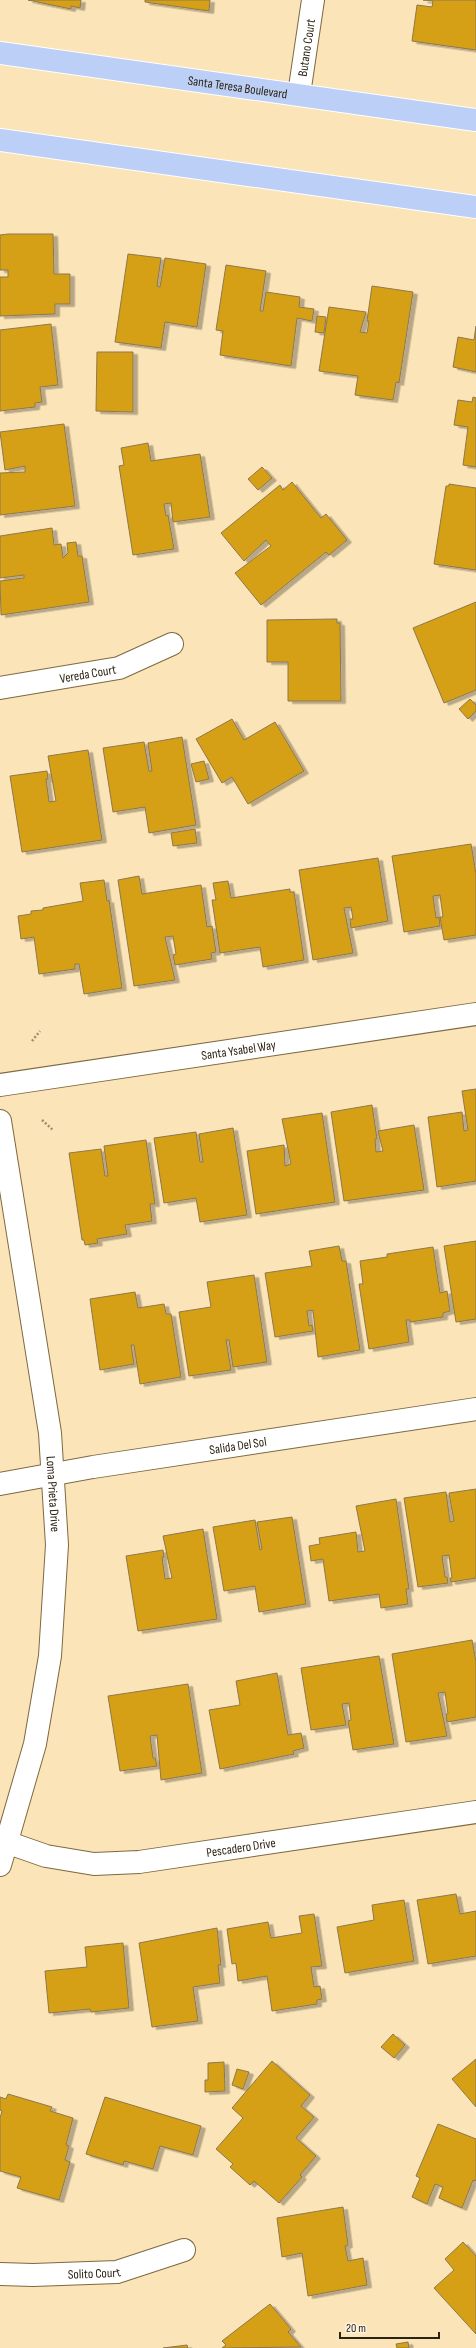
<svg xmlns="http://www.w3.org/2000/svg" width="476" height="2348" font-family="'Sofia Sans Condensed',sans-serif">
	<defs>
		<filter id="shadow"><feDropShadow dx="4.5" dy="2.5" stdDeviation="0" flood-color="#0004"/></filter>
	</defs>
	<rect width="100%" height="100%" fill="#fbe4b8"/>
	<path fill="#d5a014" stroke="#8c784f" filter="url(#shadow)" d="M28,0H81L80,8L71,6V9Z
		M145,0H210L209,11L145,2Z
		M423,0H476V50L412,41L417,5L432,7L433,1Z
		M8,234H53L54,274H70V304H55V314L0,316V277H8V270H0V235Z
		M128,254L161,258L157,286L160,287L165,258L206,264L197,327L165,322L161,348L115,342Z
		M226,265L266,271L260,311H263L266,292L300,297L299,307L314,309L312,321L297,318L291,366L220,355L223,331L216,330Z
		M372,286L413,292L399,383L396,382L393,400L355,395L358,376L319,371L329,307L366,312L360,332L367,333L369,321H367Z
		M317,316L326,317L324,333L315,332Z
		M51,324L58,385L40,387L42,402L35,403V407L0,411V330Z
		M476,326V372L453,367L458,337L474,340Z
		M97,352H133V412L96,411Z
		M473,397L476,398V467L463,465L468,427L454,425L458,400L472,402Z
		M64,424L75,506L0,515V473L25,472V466L5,470L0,432Z
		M148,443L151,461L200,454L210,517L173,522L171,503L164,504L166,516L168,515L174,549L133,555L119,466L124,465L121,448Z
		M262,467L272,478L258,490L248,479Z
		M292,482L321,518L326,514L347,540L329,555L326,552L261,605L235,573L271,546L266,540L244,561L221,533L280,485L283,490Z
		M449,484L476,488V570L434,564L446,486H449Z
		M52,528L54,545L61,544L63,558L68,553L67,543L76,542L78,556H82L89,602L1,615L0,581L24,578V575L0,578V536Z
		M476,602V690L444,703L413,628Z
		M337,619V623H340L341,701H288V662H267V620Z
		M470,699L476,705V711L468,719L459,709Z
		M232,719L244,740L275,722L304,771L248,804L232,777L222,783L196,739Z
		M182,737L196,825L149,833L145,807L113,812L103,748L144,742L149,771H152L148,743Z
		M88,750L102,840L22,852L10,776L47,771L48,779H46L49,802L56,801L48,756Z
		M204,761L209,779L196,782L191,764Z
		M195,829L197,843L173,846L171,833Z
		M471,844L476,874V935L444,940L440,917H443L440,895L433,896L436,918L439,917L440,926L404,932L392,856Z
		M378,858L388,921L351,928L350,919H353L351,907L344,908L353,953L313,960L299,870Z
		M139,876L142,894L201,885L207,927L212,926L216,952L211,953L212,959L175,965L173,955L176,954L173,936L165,937L175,980L134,986L118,880Z
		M104,880L107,901L109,900L122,988L84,994L79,964H75V969L39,974L34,937L21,939L18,916L31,914V911L43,910V908L83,901L80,883Z
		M228,881L231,898L290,889V892H294L304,960L263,967L260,947L220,953L212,900H216L213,883Z
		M476,1089V1181L437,1187L428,1117L462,1112L464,1131L468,1130L462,1091Z
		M372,1105L377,1139H375L376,1152L383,1151L378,1131L414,1125L424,1190L344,1201L331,1112Z
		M322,1113L335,1202L256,1214L247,1151L284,1145L285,1166L291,1164L282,1119Z
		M233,1128L247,1215L200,1222L196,1198L164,1203L154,1138L196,1132L200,1162H203L199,1134Z
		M146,1140L155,1204H150L152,1221L125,1225L127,1234L97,1239L98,1243L85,1245L84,1240H82L69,1153L101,1149L105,1176H108L104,1146Z
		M476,1241V1319L456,1322L444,1246Z
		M339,1246L342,1261H346L360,1350L318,1357L313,1310L307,1311L309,1326L312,1325L313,1331L275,1337L265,1273L312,1266L309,1251Z
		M433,1247L440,1293L447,1291L450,1311L443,1313V1317L410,1322V1320H406L409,1342L369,1349L359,1284H363L360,1261L387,1257V1254Z
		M254,1275L267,1362L233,1367L229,1340H226L231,1370L189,1376L179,1312L211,1307L207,1282Z
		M135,1292L138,1308L164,1304L166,1314H171L181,1377L140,1384L134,1345H131L134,1364L100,1370L90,1299Z
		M476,1489V1578L451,1582L450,1578H452L449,1555L442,1556L445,1577H447L448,1583L418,1587L404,1498L446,1492L450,1522L454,1521L449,1493Z
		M396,1499L409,1589H406L408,1604L381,1608L379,1594L329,1601L323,1559L311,1561L309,1546L320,1544L319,1538L356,1532L358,1552L365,1551L356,1506Z
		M292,1517L306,1604L259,1612L255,1586L224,1591L213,1527L255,1520L260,1550L262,1549L257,1522Z
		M203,1529L217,1619L138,1631L126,1556L163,1550L164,1557H162L165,1579L172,1578L163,1536Z
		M472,1640L476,1662V1717L447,1722L446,1714H448L445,1692L438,1693L447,1736L406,1742L392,1654Z
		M379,1656L394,1744L353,1750L348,1721L351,1720L349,1703L342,1704L346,1725L311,1730L301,1668Z
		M277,1673L288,1735L301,1733L304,1748L293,1751L294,1754L220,1769L209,1710L240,1705L236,1681Z
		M188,1684L202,1773L161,1780L157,1735L150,1736L153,1758H155L157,1766L120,1771L108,1696Z
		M456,1894L460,1914L476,1911V1956L428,1964L417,1900Z
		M404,1900L414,1961L345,1973L337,1927L374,1920L372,1905Z
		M314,1914L322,1966L311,1967L314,1987L320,1986L322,1999L317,2000V2004L272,2011L267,1976L238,1981L236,1963L232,1964L227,1929L268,1922L271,1938L302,1933L299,1916Z
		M217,1928L221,1965H218L220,1983L193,1987L198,2021L152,2027L139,1943Z
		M123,1943L129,2008L91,2012L90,2009L49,2013L45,1971L87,1967L85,1947Z
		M393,2034L405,2045L394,2058L381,2047Z
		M476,2059V2107L452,2079Z
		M272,2061L310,2095L301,2106L314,2117L296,2138L316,2156L300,2175L302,2177L279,2203L254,2181L250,2185L230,2167L233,2164L216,2149L243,2118L232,2108Z
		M224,2062L225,2091L205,2092V2080H208V2063Z
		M237,2069L249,2072L243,2089L232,2085Z
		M8,2094L52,2107L50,2111L73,2118L66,2145L69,2146L65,2160L70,2162L59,2200L17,2188L21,2177L0,2171V2118L2,2111L0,2110V2097L6,2099Z
		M105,2097L201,2126L193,2155L160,2146L153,2169L124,2161L123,2165L86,2154Z
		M438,2124L476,2139V2181L473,2180L462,2208L439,2198L443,2187L435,2184L427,2204L412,2197L420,2178L416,2176Z
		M343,2207L348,2245L345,2246L348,2261L363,2258L367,2285L308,2296L302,2253L282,2257L277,2218Z
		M463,2242L476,2256V2334L434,2288L454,2270L445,2259Z
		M270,2304L291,2329L288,2332L301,2347L222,2348L226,2345L222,2341Z
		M408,2342L409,2348H397L396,2344Z
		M187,2345L188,2348H163Z"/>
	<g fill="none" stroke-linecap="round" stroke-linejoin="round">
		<defs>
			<g id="minor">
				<path id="s1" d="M299,94L313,0"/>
				<path id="s2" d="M0,688L119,668L172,644"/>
				<path id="s3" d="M0,1085L476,1014"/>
				<path id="s4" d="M0,1121L50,1433L57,1545L50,1656L35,1744L0,1865"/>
				<path id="s5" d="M0,1484L93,1467L476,1409"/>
				<path id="s6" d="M6,1842L46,1856L94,1864L139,1862L476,1812"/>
				<path id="s7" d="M0,2274L33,2275L117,2272L184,2250"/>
			</g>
			<g id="major">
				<path id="s8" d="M0,53L476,120"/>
				<path d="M0,140L476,207"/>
			</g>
		</defs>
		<use href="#minor" stroke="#7d6941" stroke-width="24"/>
		<use href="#major" stroke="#fff" stroke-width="24"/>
		<path stroke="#9c8c6d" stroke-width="2.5" stroke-dasharray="2 2" stroke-linecap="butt" d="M32,1041L40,1031
			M42,1120L53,1130"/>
		<use href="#minor" stroke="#fff" stroke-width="22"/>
		<use href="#major" stroke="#bccff6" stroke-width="22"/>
	</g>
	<g text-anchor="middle" stroke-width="3" stroke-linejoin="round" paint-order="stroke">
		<g font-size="13" fill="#2c2413" stroke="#fcf3e2">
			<text dy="5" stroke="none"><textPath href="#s1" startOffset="47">Butano Court</textPath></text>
			<text dy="5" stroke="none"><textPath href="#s8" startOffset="240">Santa Teresa Boulevard</textPath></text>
			<text dy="5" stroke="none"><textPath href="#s2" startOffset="89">Vereda Court</textPath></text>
			<text dy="5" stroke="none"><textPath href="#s3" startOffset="241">Santa Ysabel Way</textPath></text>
			<text dy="5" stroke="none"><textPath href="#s5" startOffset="241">Salida Del Sol</textPath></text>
			<text dy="5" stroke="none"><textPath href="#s4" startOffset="377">Loma Prieta Drive</textPath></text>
			<text dy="5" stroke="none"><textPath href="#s6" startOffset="239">Pescadero Drive</textPath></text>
			<text dy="5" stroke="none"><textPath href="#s7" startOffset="94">Solito Court</textPath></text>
		</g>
	</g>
	<path d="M340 2332v6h99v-6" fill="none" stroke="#2c2413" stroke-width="2"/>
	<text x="346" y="2332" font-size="12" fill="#2c2413" stroke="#fcf3e2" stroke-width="3" paint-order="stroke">20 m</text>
</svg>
